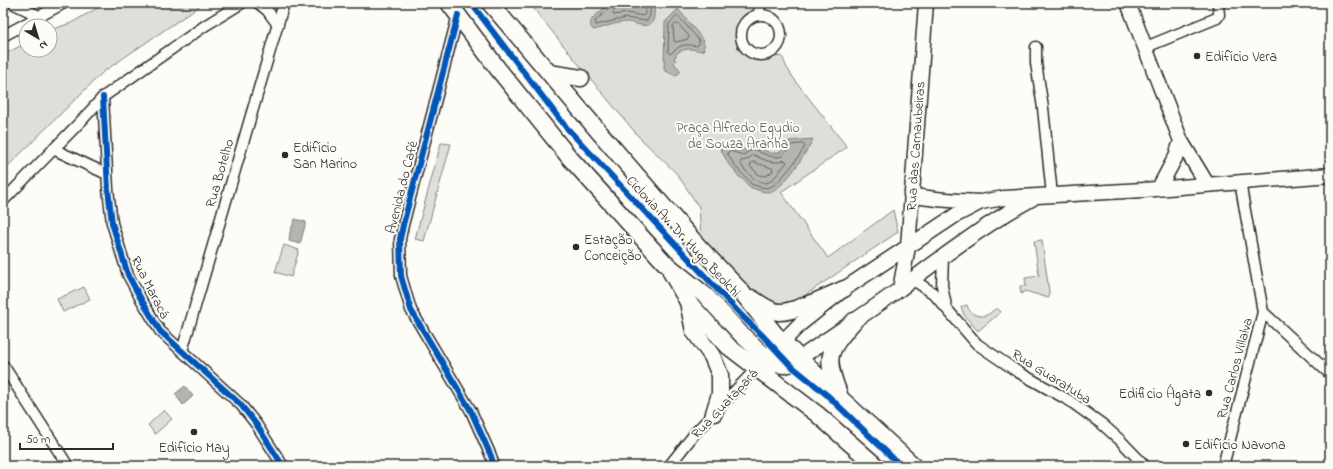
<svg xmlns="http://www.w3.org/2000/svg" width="1333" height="469" font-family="'Indie Flower',sans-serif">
	<rect width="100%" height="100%" fill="#fdfcf7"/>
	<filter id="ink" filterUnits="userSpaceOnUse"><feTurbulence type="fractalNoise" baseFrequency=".025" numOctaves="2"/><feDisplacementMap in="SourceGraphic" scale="8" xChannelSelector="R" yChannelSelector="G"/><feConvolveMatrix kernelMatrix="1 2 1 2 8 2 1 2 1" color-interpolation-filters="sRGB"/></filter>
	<g filter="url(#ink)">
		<path fill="#dfdeda" stroke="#858482" d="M106,3H204L103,72L3,171V55L26,43V50H50V30L71,23Z
			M529,3H757L756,12C751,14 747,16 743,20C733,32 739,52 754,57C758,58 778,57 782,56L787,68L797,83L847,147L781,192L828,258L893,210L898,232L789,306L766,304L705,251L701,237L699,207L677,174L639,137L584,71Z
			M441,143L451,144L424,241L415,239Z
			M1042,240L1049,292V298L1025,291L1021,294L1020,286H1026L1025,278L1039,276L1034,241Z
			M284,245L299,250L291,277L275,272Z
			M84,287L90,299L63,312L57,299Z
			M967,305C969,314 980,319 989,314C991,312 994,310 997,308L1001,312L978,331L964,315L961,307Z
			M164,410L172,419L155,434L148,425Z"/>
		<path fill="#b5b4b1" stroke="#7e7d7b" d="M610,3H654C654,9 656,21 650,24C645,28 635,23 628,22C617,22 604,27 594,30C590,28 590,23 592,19Z
			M678,9L704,41L703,43L705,45L703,47L704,49L702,51C692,49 684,47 676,54V56L674,58L676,61L674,63L681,71L676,76L664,70L665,22Z
			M813,139C806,153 787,184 773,191C765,194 756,189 749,187L746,182L737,175L734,169L729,165L719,146L729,147L742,151L752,144L770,153H779L787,146L789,141Z
			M295,219L306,222L300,244L289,241L290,232Z
			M185,386L193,396L183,405L175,394Z"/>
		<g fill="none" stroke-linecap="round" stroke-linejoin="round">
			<path stroke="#626261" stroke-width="1" d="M612,3L611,7L595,21L596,25L626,18L647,21L650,15V3
				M617,3L616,8L613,13L614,15L627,13L643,16L645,14V3
				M678,16L699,40V44L697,46C680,43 681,46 670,54L668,52L669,24L676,17Z
				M676,24H678L689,36L688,39L676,42L674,41L673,26Z
				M803,144L805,146C801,155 779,184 770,187C764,189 757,186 751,184C748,178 744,176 740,172C735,166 731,160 727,153L730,151L743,155L753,149L769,156L779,157L782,156L792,145Z
				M754,155C764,160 774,165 785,160L787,162L775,177L769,182L765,183L755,180L744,169L740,163L741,161L746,160Z
				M753,162L772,168L773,171L766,176L759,175L750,166L751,164Z"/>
			<defs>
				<path id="street" d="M12,3L39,16
					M258,3L267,10L278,25
					M759,14L760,3
					M741 35a20 20 0 1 1 40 0a20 20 0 1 1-40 0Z
					M458,15L403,225L400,239L401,276L411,310L471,411L491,456L494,466
					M3,36L64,3
					M1036,47V63L1043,108L1052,195
					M1146,47L1217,18L1219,15L1218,3
					M103,97L108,189L112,223L128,275L141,299L160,331L241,405L256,424L283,466
					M53,149L107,174
					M3,201L84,118L103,97L206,25L242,3
					M943,256L942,286L946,306
					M910,280L918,283L933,293L977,344L1018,372L1070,401L1102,424L1120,440L1145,466
					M1263,312L1330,374
					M182,351L284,3
					M3,365L68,466
					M669,466L696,432L756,369
					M1223,466L1263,312L1240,182"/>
				<path id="secondary" d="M1128,3L1181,141L1207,184
					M1159,188L1176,156L1181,141
					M911,195C934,200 957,201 981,202
					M900,289L908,247L926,3
					M800,358C833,335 867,313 900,289C943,256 986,224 1033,198
					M759,366L800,324L844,289L956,215L981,202L1004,198L1143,190L1330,175"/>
				<path id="primary" d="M449,3L498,69L569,157L665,263L706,296L741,334L767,358L776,364L784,365L789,364L800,358
					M490,3L600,133L698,246L740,290L775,334L840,398L914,466
					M549,73L581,78
					M671,272L688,302L729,347L817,414L876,466
					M751,298C760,303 768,311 779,312C793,313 830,295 844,289
					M688,302L694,331L712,356L720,375V394L714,413
					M839,394C824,355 828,352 854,321"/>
			</defs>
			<use href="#street" stroke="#2b2b2b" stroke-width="13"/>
			<use href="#secondary" stroke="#2b2b2b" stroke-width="17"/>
			<use href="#primary" stroke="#2b2b2b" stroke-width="19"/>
			<use href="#street" stroke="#fdfcf7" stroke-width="10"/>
			<use href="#secondary" stroke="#fdfcf7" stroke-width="14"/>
			<use href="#primary" stroke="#fdfcf7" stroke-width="16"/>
			<defs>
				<path id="cycleway" d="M471,3L565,126L743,317L763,336L789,364L827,395L901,466
					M458,15L403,225L400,239L401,276L411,310L471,411L491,456L494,466
					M103,97L108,189L112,223L128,275L141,299L160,331L241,405L256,424L283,466"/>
			</defs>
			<use href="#cycleway" stroke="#fdfcf7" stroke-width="8"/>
			<use href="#cycleway" stroke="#0057b8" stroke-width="6"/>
		</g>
	</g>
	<g fill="#2b2b2b" stroke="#fdfcf7" stroke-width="1.5">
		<circle cx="1197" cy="56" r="4"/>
		<circle cx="285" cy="155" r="4"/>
		<circle cx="576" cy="247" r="4"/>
		<circle cx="1209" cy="393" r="4"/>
		<circle cx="194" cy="432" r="4"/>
		<circle cx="1186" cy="444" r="4"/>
	</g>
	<g text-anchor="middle" stroke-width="4" stroke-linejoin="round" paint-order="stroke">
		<g font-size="14" fill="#2b2b2b" stroke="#fdfcf7" text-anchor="start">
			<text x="1205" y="61">Edifício Vera</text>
			<text x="293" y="152">Edifício<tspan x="293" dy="16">San Marino</tspan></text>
			<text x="584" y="244">Estação<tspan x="584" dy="16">Conceição</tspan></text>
			<text x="1201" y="398" text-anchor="end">Edificio Ágata</text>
			<text x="1194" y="449">Edifício Navona</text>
			<text x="194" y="452" text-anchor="middle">Edifício May</text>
		</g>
		<g font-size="14" fill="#585857" stroke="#fdfcf7">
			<text x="738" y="132">Praça Alfredo Egydio<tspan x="738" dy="16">de Souza Aranha</tspan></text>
		</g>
		<g font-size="14" fill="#2b2b2b" stroke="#fdfcf7">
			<text transform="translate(915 146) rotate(-86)" y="5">Rua das Carnaubeiras</text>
			<text transform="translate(219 173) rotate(-74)" y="5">Rua Botelho</text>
			<text transform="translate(401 187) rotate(-76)" y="5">Avenida do Café</text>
			<text transform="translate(684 236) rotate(47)" y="5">Ciclovia Av. Dr. Hugo Beolchi</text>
			<text transform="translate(151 287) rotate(63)" y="5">Rua Maracá</text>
			<text transform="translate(1234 368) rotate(-75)" y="5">Rua Carlos Villalva</text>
			<text transform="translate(1052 376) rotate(32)" y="5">Rua Guaratuba</text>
			<text transform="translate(724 403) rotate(-47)" y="5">Rua Guatapará</text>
		</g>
	</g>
	<rect width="1333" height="469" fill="none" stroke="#fdfcf7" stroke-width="16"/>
	<rect x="8" y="8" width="1317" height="453" fill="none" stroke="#2b2b2b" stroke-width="1.5" filter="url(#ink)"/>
	<g transform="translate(38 38) rotate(142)"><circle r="19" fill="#fdfcf7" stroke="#a9a8a5"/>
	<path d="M0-3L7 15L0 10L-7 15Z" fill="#2b2b2b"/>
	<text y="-6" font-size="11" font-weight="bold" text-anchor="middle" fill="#2b2b2b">N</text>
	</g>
	<path d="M20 443v6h93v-6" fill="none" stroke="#2b2b2b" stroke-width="2"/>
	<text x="26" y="443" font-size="12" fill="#2b2b2b" stroke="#fdfcf7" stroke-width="3" paint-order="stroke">50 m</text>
</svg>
